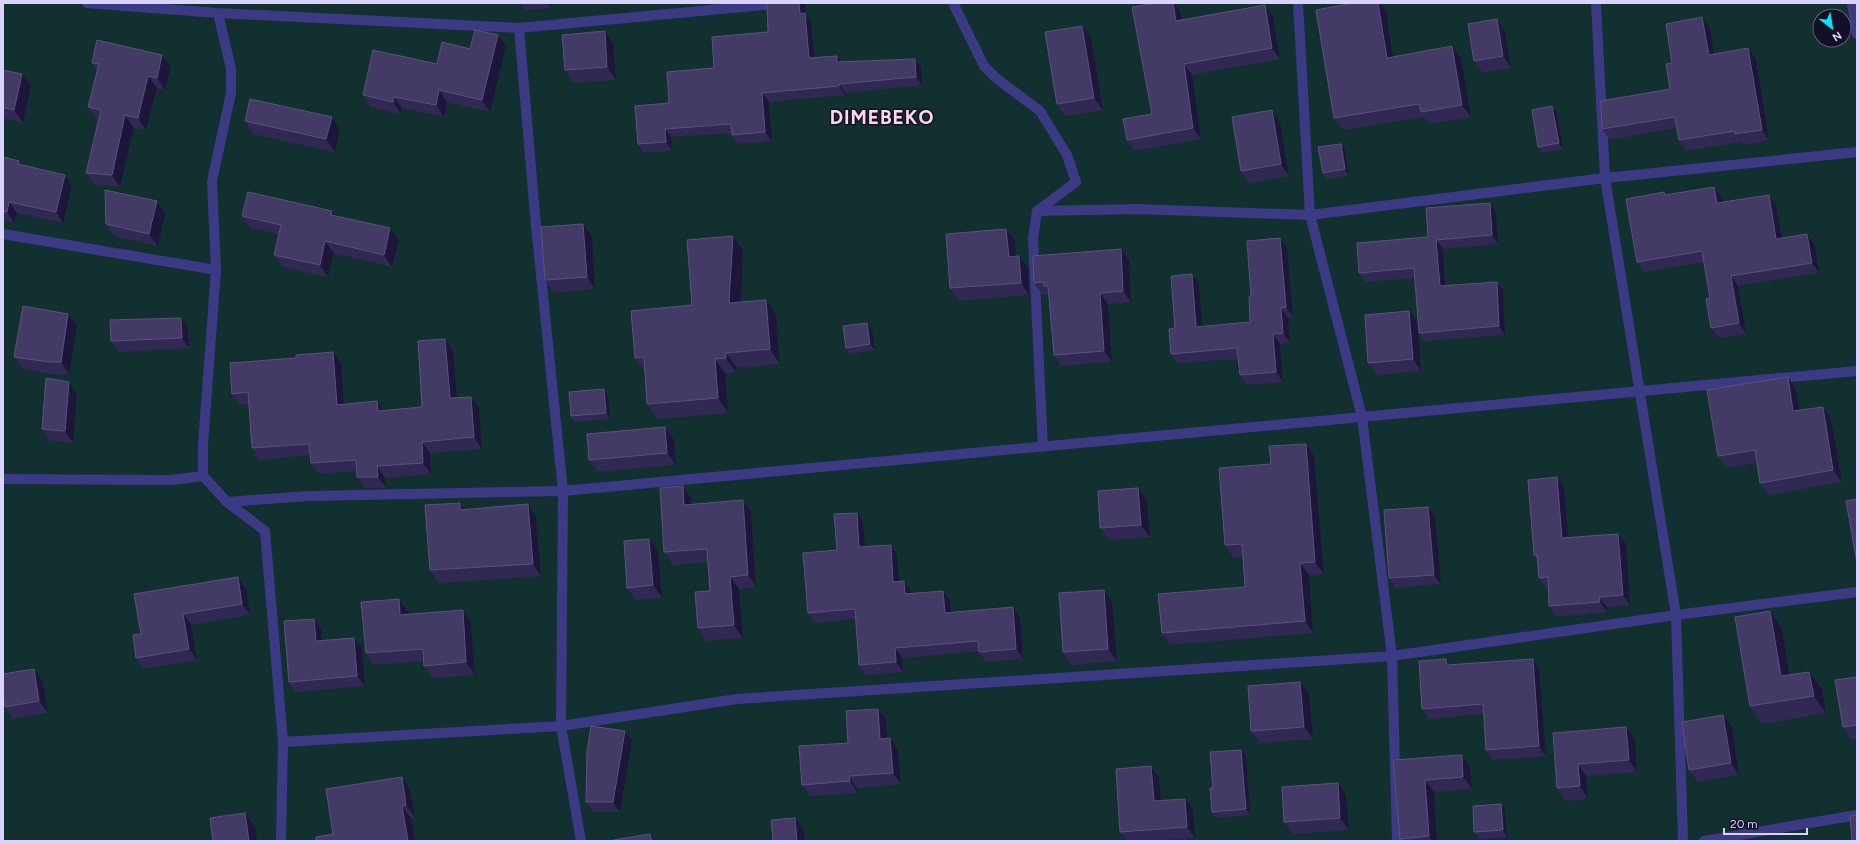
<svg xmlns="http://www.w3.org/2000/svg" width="1860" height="844" font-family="Figtree,sans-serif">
	<rect width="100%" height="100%" fill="#130f26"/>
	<path fill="#12302f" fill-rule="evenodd" d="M3,3H1857V841H3ZM1820,16H1844V40H1820Z"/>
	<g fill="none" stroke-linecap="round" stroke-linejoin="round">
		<path stroke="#3d3a85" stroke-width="10" d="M87,3L218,13L519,28L784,3
			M953,3L984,66L996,78L1040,111L1067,155L1076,182L1037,211L1033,239L1043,447
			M1298,3L1310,215L1362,417L1392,656L1397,841
			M1596,3L1605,178L1676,615L1683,841
			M1852,3L1857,34
			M218,13L231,69V93L212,181L216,270L203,444V476L227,502L265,531L283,742L281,841
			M519,28L536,226L563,491L561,726L581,841
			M1037,211L1136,209L1310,215L1605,178L1857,152
			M3,234L216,270
			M3,479L171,480L203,476
			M227,502L308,496L563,491L1857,371
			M283,742L561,726L737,699L1392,656L1676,615L1857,592
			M1704,841L1857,815"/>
	</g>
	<path fill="#312854" d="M521,3H551V8L525,10Z
		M805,3V14L811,22L814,58L841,62L915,59L921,67L922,85L845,93V95L769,102L772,141L738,144L732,135V133L671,137L672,151L644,153L638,144L669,103L768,32Z
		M1354,3H1380L1386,11L1393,57L1461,58L1471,117L1429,124L1424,117L1343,130L1334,118Z
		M1265,5L1273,16L1280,59L1192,75L1201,139L1135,151L1127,140L1152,114L1180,11L1181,20Z
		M1497,19L1505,31L1511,68L1483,73L1474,61Z
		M1082,26L1091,38L1103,110L1065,116L1057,104Z
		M1710,28L1714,54L1748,48L1756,59L1769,140L1743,145L1741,142L1686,151L1679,140L1677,128L1610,140L1602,129L1670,89L1672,63Z
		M605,31L613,43L616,80L573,83L565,70Z
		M506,46L490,112L447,102L444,117L402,108L401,114L371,107L363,95L437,64L470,49Z
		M92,63L171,67L165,90L157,88L146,130L134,128L120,187L95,185L86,173L99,120L97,119L88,107L97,70Z
		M3,70L22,74L31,86L23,123L3,118Z
		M1552,106L1557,113L1563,149L1542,153L1538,147Z
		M1272,110L1280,122L1289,176L1249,183L1241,171Z
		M245,121L340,129L335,152L253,134Z
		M1341,144L1345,150L1349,176L1327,179L1323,173Z
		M3,157L19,161L22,165L72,186L63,223L17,213L14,223L3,220Z
		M1714,187L1722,198V202L1769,195L1776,205L1782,239L1815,245L1819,273L1738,286L1746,334L1719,338L1711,328L1710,298L1704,262L1644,272L1637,262L1666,195Z
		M1490,203L1496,212L1498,244L1443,249L1446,286L1497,282L1503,290L1505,335L1425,341L1419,333L1415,278L1366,282L1359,273L1428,237Z
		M165,214L158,246L114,236L106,224Z
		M242,216H336L390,228L399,240L392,267L334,253L328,277L283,267L274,255L279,234L251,228Z
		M583,224L592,237L595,289L554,293L545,280Z
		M1006,229L1015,241L1016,256L1028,268L1029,295L959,301L950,288Z
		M1287,248L1293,317L1288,318L1290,343L1280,344L1283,382L1246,385L1240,375L1238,359L1178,363L1171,354L1175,328L1199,284L1202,326L1250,322L1251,296Z
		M743,250L740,302L776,315L780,364L737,368L736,372L725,373L728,413L658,419L647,404L645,372L635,358L692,305Z
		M1129,260L1131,302L1108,304L1112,362L1061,366L1054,355L1049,294H1042L1034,283Z
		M68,314L77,326L69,374L57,375L23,369L14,357Z
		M181,318L188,328L189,348L119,352L111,341Z
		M1418,323L1421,371L1377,375L1368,363Z
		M872,330L875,350L850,354L846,348Z
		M445,339L453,351L457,398L479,408L482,449L430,453L431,474L385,478L386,488H365L357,477V471L319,474L311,463L310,455L260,460L252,448L248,404L240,405L232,394L341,363L344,404L377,401L383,410L422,407Z
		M1788,377L1796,389L1800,410L1823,407L1831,419L1842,482L1769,495L1760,483L1757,463L1727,468L1718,456Z
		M604,389L608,396L610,419L575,422L571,416Z
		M77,395L73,443L50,441L42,429Z
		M665,427L674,440L676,465L598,472L589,460Z
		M1306,444L1314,456L1324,574L1309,575L1313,633L1170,645L1162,633L1245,587L1243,557H1233L1225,545L1271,464Z
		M683,486L691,498L692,504L751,512L756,587L739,589L743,638L706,641L698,628L710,591L708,562L673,565L664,552Z
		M1564,488L1568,538L1626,544L1630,605L1607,607V612L1556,617L1549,606L1548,588H1546L1539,578L1537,560L1534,555Z
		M1147,500L1150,537L1109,540L1100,528Z
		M460,503L464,509L536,517L541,576L439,583L430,570Z
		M857,513L863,522L865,547L897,555L899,582L911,591V594L943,591L950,601L951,613L1013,607L1020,617L1023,659L986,662L979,652V651L902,658L903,672L866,675L859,665L856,619L815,623L808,613L837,550Z
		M1435,516L1441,584L1396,588L1389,578Z
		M649,539L658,551L662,598L636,600L627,588Z
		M238,577L246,589L250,615L191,625L197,660L144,669L136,658L141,634Z
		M1112,602L1117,661L1072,665L1063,652Z
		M1770,611L1782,629L1790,675L1822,689L1826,713L1762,724L1750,706Z
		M408,612V614L471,623L475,675L433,678L424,666V661L374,665L366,653Z
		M314,619L321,629L322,640L354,638L362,648L365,686L296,692L289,682Z
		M1533,659L1539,669L1546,756L1493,760L1486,750L1484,714L1429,719L1422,709L1451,665Z
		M1857,677V739L1852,740L1843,727Z
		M43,682L48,713L13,719L5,707Z
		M1300,682L1309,694L1313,739L1260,743L1251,731Z
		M886,720L887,739L890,738L898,750L901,784L857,788L858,793L810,796L802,785L848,743Z
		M1732,727L1739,775L1698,782L1689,770Z
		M1553,733L1635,740L1637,772L1586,776L1588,799L1565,801L1557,788Z
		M632,741L620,812H593L586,802Z
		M1241,750L1246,756L1250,815L1216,818L1212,812L1213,788Z
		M1462,755L1470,767L1472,789L1434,792L1437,841H1402L1400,839L1393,760Z
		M1159,777L1161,801L1193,809L1195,838L1150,841H1127L1120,832Z
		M410,789L415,818H411L415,841H316L333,834Z
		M1346,795L1349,830L1293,834L1284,822Z
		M1505,810L1507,837L1479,839L1474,832Z"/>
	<path fill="#1d163a" d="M548,3H551V8Z
		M799,3H805V14L811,22L815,67L809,58L800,14Z
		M1173,3H1174L1180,11L1183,32L1176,21Z
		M1378,3H1380L1386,11L1395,70L1387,58Z
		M1265,5L1273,16L1280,59L1272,48Z
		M1702,17L1710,28L1716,66L1709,55Z
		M1497,19L1505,31L1511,68L1503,56Z
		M1082,26L1091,38L1103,110L1094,98Z
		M605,31L613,43L616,80L607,67Z
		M498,35L506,46L490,112L482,100Z
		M1452,46L1461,58L1471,117L1462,105Z
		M1748,48L1756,59L1769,140L1762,130Z
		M162,55L171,67L165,90L157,78Z
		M837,56L843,65L837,62Z
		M915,59L921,67L922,85L916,77Z
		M1184,64L1192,75L1201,139L1193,128Z
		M22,74L31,86L23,123L14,110Z
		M148,76L157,88L146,130L138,118Z
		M839,84L845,93V95L839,86Z
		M439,90L447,102L444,117L436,105Z
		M762,93L769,102L772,141L765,132Z
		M394,97L402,108L401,114L393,102Z
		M1552,106L1557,113L1563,149L1559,143Z
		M1272,110L1280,122L1289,176L1281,164Z
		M125,115L134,128L120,187L112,175Z
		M332,117L340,129L335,152L326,139Z
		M665,129L671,137L672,151L666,142Z
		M1341,144L1345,150L1349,176L1345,169Z
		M19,161L27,172L18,164Z
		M65,175L72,186L63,223L56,212Z
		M1714,187L1722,198L1724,214L1717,203Z
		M1769,195L1776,205L1784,250L1776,239Z
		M157,201L165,214L158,246L149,234Z
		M9,202L17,213L14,223L7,212Z
		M1490,203L1496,212L1498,244L1492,235Z
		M332,211L341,223L331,215Z
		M583,224L592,237L595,289L587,277Z
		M390,228L399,240L392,267L384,255Z
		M1006,229L1015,241L1017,269L1009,257Z
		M1807,234L1815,245L1819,273L1812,263Z
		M733,236L743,250L740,318L729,303Z
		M1280,238L1287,248L1293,317L1286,307Z
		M1436,240L1443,249L1446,295L1440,286Z
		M325,241L334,253L328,277L320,265Z
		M1121,249L1129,260L1131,302L1123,291Z
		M1019,256L1028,268L1029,295L1021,283Z
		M1192,274L1199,284L1203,337L1196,327Z
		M1731,276L1738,286L1746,334L1739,323Z
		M1497,282L1503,290L1505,335L1499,326Z
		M1100,293L1108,304L1112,362L1104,351Z
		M766,300L776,315L780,364L770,349Z
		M1281,308L1288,318L1290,343L1283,333Z
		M1409,311L1418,323L1421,371L1413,359Z
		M68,314L77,326L69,374L61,362Z
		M181,318L188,328L189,348L182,338Z
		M867,323L872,330L875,350L870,344Z
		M1273,334L1280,344L1283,382L1276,372Z
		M445,339L453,351L458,410L450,398Z
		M333,352L341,363L345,416L337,405Z
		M726,353L737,368L736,372L726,358Z
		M715,359L725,373L728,413L718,398Z
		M1788,377L1796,389L1802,423L1793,411Z
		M69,382L77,395L73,443L65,431Z
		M604,389L608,396L610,419L606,413Z
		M471,397L479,408L482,449L474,437Z
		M377,401L385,413L378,411Z
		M1823,407L1831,419L1842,482L1833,470Z
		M665,427L674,440L676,465L667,453Z
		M422,442L430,453L431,474L423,463Z
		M1306,444L1314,456L1324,574L1315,562Z
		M377,466L385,478L386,488L378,477Z
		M1557,477L1564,488L1569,549L1562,538Z
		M683,486L691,498L692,517L684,505Z
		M1138,488L1147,500L1150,537L1141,525Z
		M743,500L751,512L756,587L748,575Z
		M460,503L468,515L460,510Z
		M528,504L536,517L541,576L533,564Z
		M1428,507L1435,516L1441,584L1434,575Z
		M857,513L863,522L866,557L859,547Z
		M1618,534L1626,544L1630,605L1623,595Z
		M649,539L658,551L662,598L653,585Z
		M891,545L897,555L900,592L893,582Z
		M1300,563L1309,575L1313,633L1305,621Z
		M238,577L246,589L250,615L242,604Z
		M730,577L739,589L743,638L734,625Z
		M904,581L911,591L912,604L905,594Z
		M1104,590L1112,602L1117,661L1108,649Z
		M943,591L950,601L952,623L945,613Z
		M1599,597L1607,607V612L1600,602Z
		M399,599L408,612L409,627L400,615Z
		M1013,607L1020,617L1023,659L1016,649Z
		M463,610L471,623L475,675L466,662Z
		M1770,611L1782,629L1793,694L1781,676Z
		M183,614L191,625L197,660L189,649Z
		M314,619L321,629L323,651L316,641Z
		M354,638L362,648L365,686L357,676Z
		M895,648L902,658L903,672L896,662Z
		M1446,659L1453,669L1447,665Z
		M1533,659L1539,669L1546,756L1539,746Z
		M34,669L43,682L48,713L39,701Z
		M1809,672L1822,689L1826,713L1814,696Z
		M1300,682L1309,694L1313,739L1304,727Z
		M878,709L886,720L888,750L880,739Z
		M1723,715L1732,727L1739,775L1731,763Z
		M1626,727L1635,740L1637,772L1629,760Z
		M625,731L632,741L620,812L613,802Z
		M890,738L898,750L901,784L893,773Z
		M1241,750L1246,756L1250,815L1246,809Z
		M1462,755L1470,767L1472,789L1463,777Z
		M1578,764L1586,776L1588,799L1580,786Z
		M1151,766L1159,777L1162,812L1154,801Z
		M849,776L857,788L858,793L850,781Z
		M402,777L410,789L415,818L406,805Z
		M1425,780L1434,792L1437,841H1432L1429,836Z
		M1338,783L1346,795L1349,830L1340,818Z
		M1185,799L1193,809L1195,838L1187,827Z
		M1501,804L1505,810L1507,837L1503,830Z
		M402,806L411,818L415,841H408Z
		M245,813L255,827L257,841H249Z
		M795,818L804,830L805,841H797Z
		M650,834L655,841H652Z"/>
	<path fill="#433a66" stroke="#5a527e" d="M767,3H799L800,14L805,13L809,58L837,56V62L915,59L916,77L839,84V86L762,93L765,132L732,135L731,124L665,129L666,142L638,144L635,106L669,103L667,72L714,68L712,37L768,32Z
		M1156,3H1173L1176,21L1265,5L1272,48L1184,64L1193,128L1127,140L1123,119L1152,114L1132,7Z
		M1354,3H1378L1387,58L1452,46L1462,105L1421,112L1419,104L1334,118L1316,10Z
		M1702,17L1709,55L1748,48L1762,130L1735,134V131L1679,140L1675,117L1602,129L1601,101L1670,89L1666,64L1672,63L1666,24Z
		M1497,19L1503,56L1474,61L1468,24Z
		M1082,26L1094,98L1057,104L1045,32Z
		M475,30L498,35L482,100L439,90L436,105L394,97L393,102L363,95L373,50L437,64L442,42L470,49Z
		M605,31L607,67L565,70L562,35Z
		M97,40L162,55L157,78L148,76L138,118L125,115L112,175L86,173L101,110L88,107L99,64L92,63Z
		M3,70L22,74L14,110L3,108Z
		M250,99L332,117L326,139L245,121Z
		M1552,106L1559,143L1538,147L1532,110Z
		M1272,110L1281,164L1241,171L1232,117Z
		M1341,144L1345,169L1323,173L1318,147Z
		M3,157L19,161L18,164L65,175L56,212L9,202L7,212L3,211Z
		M1714,187L1717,203L1769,195L1776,239L1807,234L1812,263L1731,276L1739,323L1711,328L1706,299L1710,298L1702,251L1637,262L1626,199L1664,192L1665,195Z
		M105,190L157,201L149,234L106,224Z
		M248,192L332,211L331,215L390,228L384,255L325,241L320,265L274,255L281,225L242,216Z
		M1490,203L1492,235L1436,240L1440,286L1497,282L1499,326L1419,333L1414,268L1359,273L1357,243L1428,237L1426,208Z
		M583,224L587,277L545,280L541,227Z
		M1006,229L1009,257L1019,256L1021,283L950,288L946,234Z
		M733,236L729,303L766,300L770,349L726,353V358L715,359L718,398L647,404L644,357L635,358L631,311L692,305L687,240Z
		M1280,238L1286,307L1281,308L1283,333L1273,334L1276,372L1240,375L1237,348L1171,354L1169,329L1175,328L1171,276L1192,274L1196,327L1250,322L1249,297L1251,296L1247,241Z
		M1121,249L1123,291L1100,293L1104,351L1054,355L1048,286H1044V282L1034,283L1033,256Z
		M23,306L68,314L61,362H49L14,357Z
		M1409,311L1413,359L1368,363L1365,315Z
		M181,318L182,338L111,341L110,320Z
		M867,323L870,344L846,348L843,326Z
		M445,339L450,398L471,397L474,437L422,442L423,463L377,466L378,477H357L356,460L311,463L309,444L252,448L248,392L232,394L230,363L296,358V355L333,352L337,405L377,401L378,411L422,407L418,341Z
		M1788,377L1793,411L1823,407L1833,470L1760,483L1755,450L1718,456L1707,390Z
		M46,378L69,382L65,431L42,429Z
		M604,389L606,413L571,416L569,392Z
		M665,427L667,453L589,460L587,434Z
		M1306,444L1315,562L1300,563L1305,621L1162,633L1158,594L1245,587L1242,544L1225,545L1219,468L1271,464L1269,446Z
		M1557,477L1562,538L1618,534L1623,595L1599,597L1600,602L1549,606L1548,577L1539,578L1537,555H1534L1528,480Z
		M683,486L684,505L743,500L748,575L730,577L734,625L698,628L695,592L710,591L707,549L664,552L660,488Z
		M1138,488L1141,525L1100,528L1098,491Z
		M1857,499V563L1846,501Z
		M460,503V510L528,504L533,564L430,570L425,505Z
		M1428,507L1434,575L1389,578L1384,510Z
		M857,513L859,547L891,545L893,582L904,581L905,594L943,591L945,613L1013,607L1016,649L979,652L978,641L895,648L896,662L859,665L855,609L808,613L803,553L837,550L834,514Z
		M649,539L653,585L627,588L624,541Z
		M238,577L242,604L183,614L189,649L136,658L133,635L141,634L134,594Z
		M1104,590L1108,649L1063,652L1059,593Z
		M399,599L400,615L463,610L466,662L424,666L423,649L366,653L361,602Z
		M1770,611L1781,676L1809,672L1814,696L1750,706L1735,617Z
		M314,619L316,641L354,638L357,676L289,682L284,621Z
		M1446,659L1447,665L1533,659L1539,746L1486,750L1483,704L1422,709L1419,661Z
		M34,669L39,701L5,707L3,696V674Z
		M1857,677V725L1843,727L1835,680Z
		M1300,682L1304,727L1251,731L1248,686Z
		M878,709L880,739L890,738L893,773L849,776L850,781L802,785L799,746L848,743L846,711Z
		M1723,715L1731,763L1689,770L1682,722Z
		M591,726L625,731L613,802H586L587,752Z
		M1626,727L1629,760L1578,764L1580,786L1557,788L1553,733Z
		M1241,750L1246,809L1212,812L1210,788H1213L1210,752Z
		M1462,755L1463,777L1425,780L1429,836L1400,839L1393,760Z
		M1151,766L1154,801L1185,799L1187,827L1120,832L1116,769Z
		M402,777L406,805L402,806L408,841H316V837L333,834L326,789Z
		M1338,783L1340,818L1284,822L1282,787Z
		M1501,804L1503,830L1474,832L1473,806Z
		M245,813L249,841H213L210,818Z
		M1857,815V841H1852L1850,816Z
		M795,818L797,841H773L771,820Z
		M650,834L652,841H608Z"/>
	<g text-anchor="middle" stroke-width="3" stroke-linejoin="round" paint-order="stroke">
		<g font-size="19" font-weight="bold" letter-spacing="1" fill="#ffd6f0" stroke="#130f26">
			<text x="882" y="124">DIMEBEKO</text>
		</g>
	</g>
	<rect width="1860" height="844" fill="none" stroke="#d9d4ff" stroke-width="8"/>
	<g transform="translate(1832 28) rotate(149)"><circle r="19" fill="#130f26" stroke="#625e7d"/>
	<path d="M0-3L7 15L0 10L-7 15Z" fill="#00e5ff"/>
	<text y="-6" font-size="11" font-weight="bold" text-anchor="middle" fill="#d9d4ff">N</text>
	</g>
	<path d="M1724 828v6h83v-6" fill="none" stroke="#d9d4ff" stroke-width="2"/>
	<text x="1730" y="828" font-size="12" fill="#d9d4ff" stroke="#130f26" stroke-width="3" paint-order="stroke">20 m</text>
</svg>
